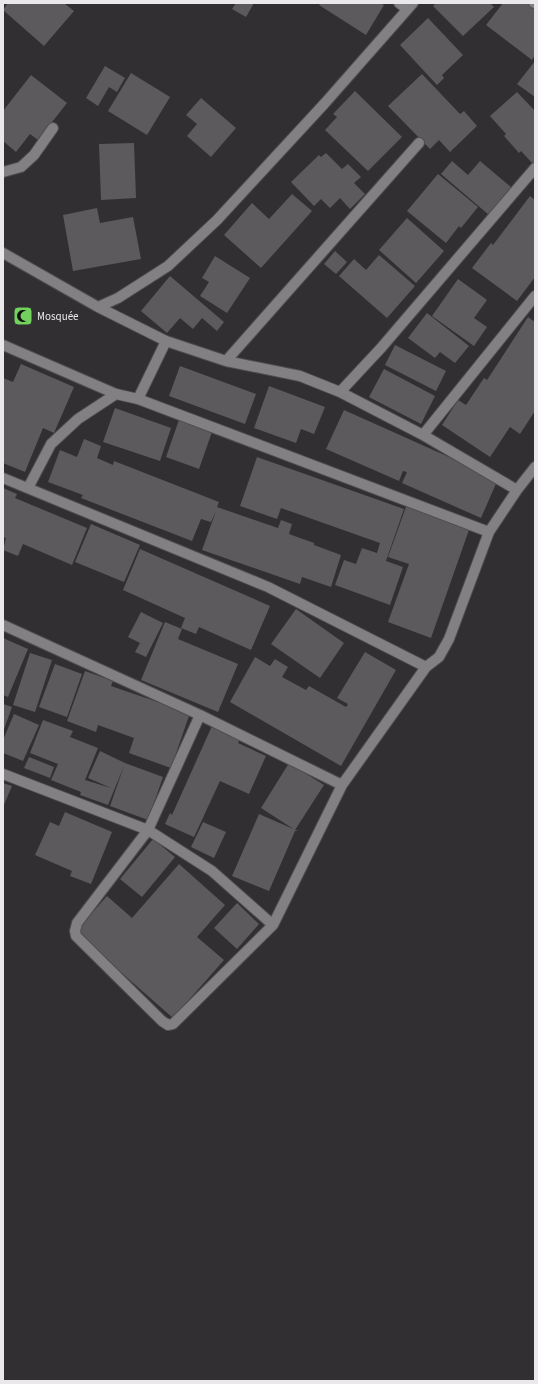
<svg xmlns="http://www.w3.org/2000/svg" width="538" height="1384" font-family="'Source Sans 3',sans-serif">
	<rect width="100%" height="100%" fill="#312f32"/>
	<path fill="#5c5a5d" d="M8,3H64L74,11L44,46L3,10Z
		M236,3H254L246,17L232,9Z
		M321,3H380L384,5L366,35L319,5Z
		M436,3H490L494,7L463,36L433,6Z
		M503,3H530L535,7V55L532,60L486,25Z
		M428,18L463,55L442,75L444,78L437,85L400,45Z
		M535,61V97L517,84Z
		M105,66L125,78L117,92L109,87L98,106L86,98Z
		M131,73L170,97L147,135L108,111Z
		M422,74L460,114L464,111L477,126L450,152L439,140L430,149L388,106Z
		M31,75L67,103L38,140L30,134L16,152L3,141V111Z
		M355,91L402,137L368,171L325,130L337,117L333,114Z
		M517,92L535,111L534,165L521,151L519,153L504,136L506,134L490,116Z
		M201,98L236,128L211,157L187,136L197,124L186,115Z
		M134,143L136,198L101,200L99,144Z
		M326,153L342,169L348,164L361,177L354,183L365,194L350,209L340,198L330,208L321,199L314,206L291,182L319,155L321,157Z
		M452,161L468,175L480,161L511,187L489,215L441,174Z
		M438,174L478,207L461,228L459,226L446,243L407,211Z
		M292,194L312,211L261,268L224,235L252,203L269,219Z
		M530,196L535,200V277L517,301L472,268L491,243L493,245Z
		M97,208L100,223L133,217L141,259L73,271L63,215Z
		M407,218L444,251L416,283L379,250Z
		M335,251L347,262L336,274L324,264Z
		M379,255L415,286L387,318L339,276L354,259L366,270Z
		M215,256L250,278L227,313L200,296L209,282L202,278Z
		M170,276L224,322L217,331L202,318L193,329L180,318L167,333L141,311Z
		M458,279L487,300L474,318L487,327L474,346L432,316Z
		M427,313L469,346L455,363L440,352L435,358L408,338Z
		M528,317L535,322V411L520,434L510,427L490,457L442,425L458,400L466,405L484,378L487,380Z
		M395,345L446,371L436,391L385,365Z
		M21,364L74,387L54,433L43,428L25,472L3,463V378L13,382Z
		M180,366L256,394L245,424L169,396Z
		M384,369L435,396L421,424L369,397Z
		M269,386L325,407L314,434L301,429L296,443L254,428Z
		M115,408L171,428L160,461L103,442Z
		M344,410L498,479L481,518L402,483L407,472L403,471L399,481L326,449Z
		M180,417L213,429L199,469L166,457Z
		M84,439L101,446L97,458L113,465L114,461L219,502L217,507L278,528L281,520L292,524L289,534L314,543V545L341,555L331,587L302,577L300,584L202,550L216,511L211,522L201,519L192,541L81,498L83,495L48,482L60,450L77,457Z
		M257,457L404,509L386,561L403,567L390,605L335,585L344,560L356,564L362,548L377,553L380,543L281,508L277,519L240,506Z
		M3,488L17,494L15,498L87,528L72,565L23,544L18,556L3,550L6,538L3,537Z
		M407,504L470,527L431,638L388,622L409,564L388,557Z
		M91,524L140,545L124,582L75,562Z
		M140,549L270,606L251,650L199,627L196,634L181,628L185,618L123,590Z
		M296,609L344,643L320,678L271,644Z
		M141,612L163,623L146,657L135,652L140,643L128,637Z
		M165,622L182,629L178,639L238,664L218,712L141,680Z
		M3,638L28,649L8,697L3,695Z
		M365,652L396,670L341,766L230,702L255,657L270,666L275,659L288,667L282,677L306,690L309,686L346,707L348,704L337,698Z
		M30,653L52,660L35,712L13,705Z
		M55,664L82,674L67,717L39,707Z
		M85,671L113,681L111,686L190,713L171,768L129,753L134,738L98,725L96,732L67,721Z
		M3,704L12,707L3,732Z
		M14,714L39,725L23,761L3,753V740Z
		M43,720L73,731L70,737L98,748L85,780L111,788L88,778L100,751L125,763L163,777L148,820L110,806L124,766L108,805L80,795L81,792L51,780L58,764L30,753Z
		M212,726L240,739L238,743L266,756L249,794L220,781L194,837L165,824L170,813L172,815Z
		M29,757L54,767L50,778L24,768Z
		M289,763L324,785L295,830L261,808Z
		M3,783L12,786L3,807Z
		M65,812L112,832L91,884L70,876L72,871L35,855L50,822L59,826Z
		M259,814L298,831H295L269,891L232,876Z
		M203,822L226,832L214,858L191,847Z
		M153,839L175,857L142,897L120,879Z
		M179,864L225,905L197,937L224,960L173,1018L75,932L107,896L132,918Z
		M237,903L259,924L237,949L214,928Z"/>
	<g fill="none" stroke-linecap="round" stroke-linejoin="round">
		<defs>
			<path id="street" d="M399,3L407,9
				M534,3H535
				M3,172L21,167L34,155L53,128
				M3,253L98,307L166,341L226,361L300,376L340,392L381,348L535,168
				M98,307L118,298L168,266L217,220L325,103L413,3
				M3,345L116,394L138,399L489,532
				M226,361L419,143
				M340,392L423,435L517,490
				M138,399L166,341
				M423,435L535,296
				M3,478L268,587L426,667
				M28,488L51,444L78,419L116,394
				M3,625L200,715L342,785
				M3,774L148,830L212,871L273,925L173,1024L168,1025L162,1021L76,936L75,931L77,923L148,830L200,715
				M273,925L342,785L426,667L439,657L449,639L489,532L517,490L535,467"/>
		</defs>
		<use href="#street" stroke="#4f4d50" stroke-width="12"/>
		<use href="#street" stroke="#838083" stroke-width="10"/>
	</g>
	<defs>
		<symbol id="mosque-square" viewBox="-11 -11 22 22"><rect x="-9" y="-9" width="18" height="18" rx="4" fill="#72d25d" stroke="#312f32"/><path d="M3.5-4.9A6 6 0 1 0 3.5 4.9A5 5 0 1 1 3.5-4.9Z" fill="#111"/></symbol>
	</defs>
	<g fill-rule="evenodd">
		<use href="#mosque-square" x="12" y="305" width="22" height="22"/>
	</g>
	<g text-anchor="middle" stroke-width="4" stroke-linejoin="round" paint-order="stroke">
		<g font-size="11" fill="#eae8ea" stroke="#312f32" text-anchor="start">
			<text x="37" y="320">Mosquée</text>
		</g>
	</g>
	<rect width="538" height="1384" fill="none" stroke="#eae8ea" stroke-width="8"/>
</svg>
